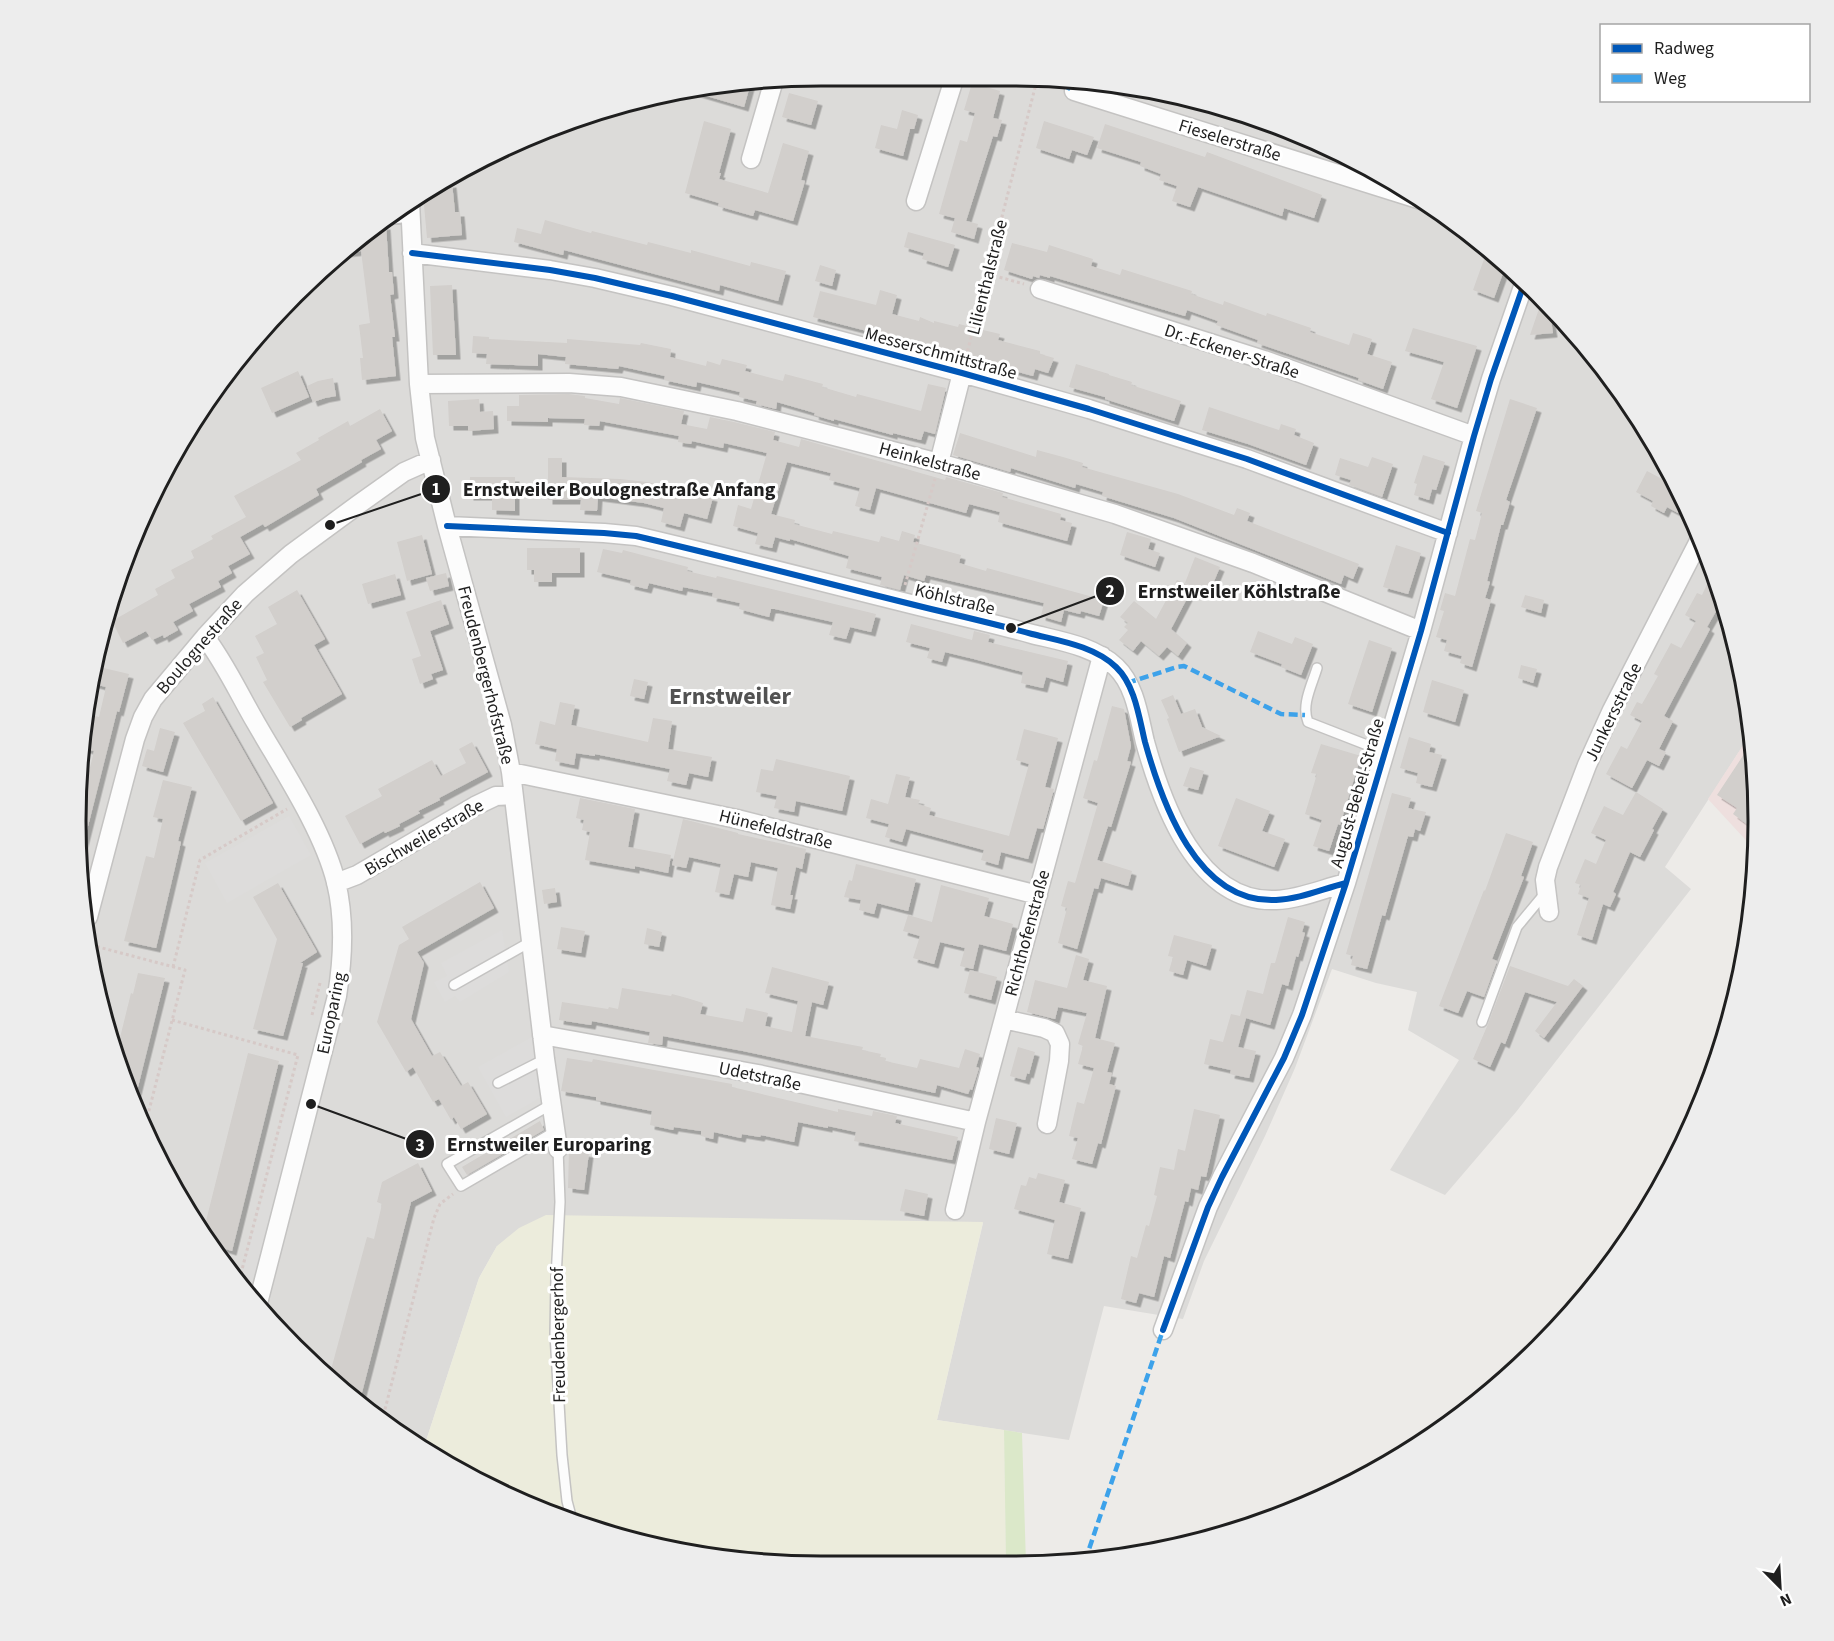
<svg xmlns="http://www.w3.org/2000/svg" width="1834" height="1641" font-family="'Source Sans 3',sans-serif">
	<defs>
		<filter id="shadow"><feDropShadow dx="4.5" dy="4.5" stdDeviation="0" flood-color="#0004"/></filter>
	</defs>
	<rect width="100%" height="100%" fill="#edebe8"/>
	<path fill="#dcdbd9" d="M820,75L1062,77L1159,89L1253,115L1387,175L1505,260L1605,367L1682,491L1734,628L1751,733L1665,867L1691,889L1516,1112L1445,1195L1390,1170L1459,1060L1408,1030L1417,992L1376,983L1332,969L1295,1068L1265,1136L1204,1261L1183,1319L1104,1306L1069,1440L937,1420L983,1223L497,1246L479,1278L424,1447L367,1412L260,1312L152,1151L100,1013L75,821L89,675L152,491L229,366L366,229L491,152L675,89Z"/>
	<path fill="#eedfde" d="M1751,733L1757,772L1755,850L1708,799Z"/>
	<path fill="#ececdc" d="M546,1215L983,1222L937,1420L1004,1430L1006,1564H771L627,1541L491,1489L424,1447L479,1278L497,1246L519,1228Z"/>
	<path fill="#dbe8c9" d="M1004,1430L1022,1433L1026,1564H1006Z"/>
	<path fill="#dddcdb" d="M289,816L311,855L227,903L205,863Z
		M502,930L509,972L460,1002L455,996L445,1002L434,982L447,976L441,963Z
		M532,1037L543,1096L506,1117L478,1067Z
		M297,1068L309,1072L249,1296L240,1282Z"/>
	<path fill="#d2cfcc" filter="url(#shadow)" d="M751,82L744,107L683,89Z
		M972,83L1000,91L993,118L1002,120L997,137L993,136L966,221L939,214L960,140L967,142L975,113L964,110Z
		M789,93L818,101L811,125L782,117Z
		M902,110L918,115L914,129H910L903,156L875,148L881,125L897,129Z
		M704,121L731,129L719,173H721L719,179L768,193L783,143L809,151L801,180L805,181L793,221L755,210L753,216L718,206L719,203L685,193Z
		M1044,121L1094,137L1087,155L1072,150L1069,159L1036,148Z
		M1105,124L1205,157L1207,152L1322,195L1314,218L1284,208L1282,216L1198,187L1190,207L1172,201L1177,186L1159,180L1161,174L1140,166L1141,162L1097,148Z
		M452,183L455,212H460L462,235L427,238L423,194L438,185Z
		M955,218L978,224L974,239L951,232Z
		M545,220L591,233L592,231L647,245L648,242L691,253V250L750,266L751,262L786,271L778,301L720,285L719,291L564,250L563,255L514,242L517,228L541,234Z
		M386,225L389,272H392L394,294L390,295L395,337H392L396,376L362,380L360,358H363L359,325L370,323L361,251L343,253L366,229L370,227Z
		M908,232L955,245L948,267L922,259L924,253L904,247Z
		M1012,243L1047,252L1049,245L1093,259L1091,266L1120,275L1122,269L1192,291L1191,294L1223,305L1224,301L1266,316L1267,313L1311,328L1310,332L1349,345L1353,333L1372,339L1367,354L1392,362L1383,389L1358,380L1359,378L1257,343L1258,340L1216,325L1218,321L1187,310L1185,316L1050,276V278L1040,275L1039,278L1033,276L1032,279L1004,270Z
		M1488,248L1507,262L1494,298L1473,290Z
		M820,265L836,270L832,286L815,281Z
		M452,285L456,355H433L430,286Z
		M880,290L897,295L892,314L919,321L920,317L934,323V321L958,327L959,324L983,330L1000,334L998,340L1040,351V354L1054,358L1048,373L1035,369L1033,376L1007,369L1005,374L985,368L987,362L976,358L941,349L940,350L813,317L820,291L876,305Z
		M1542,300L1549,307L1553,333L1530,335Z
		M1413,328L1477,346L1457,408L1431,399L1444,362L1405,351Z
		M473,336L489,337V339L567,343V339L640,345L641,343L671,349L670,357L706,366L707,361L720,365L722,359L747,365L745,371L783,381L785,374L823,384L822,387L856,397L857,394L921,411L928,384L946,388L935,434L924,431L921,440L893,433V435L834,419V421L814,415L815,413L777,402L776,409L756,404L757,401L739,397L740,392L697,382L696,387L664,380L665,376L619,366L618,369L565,364L566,357L538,354V366L486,364L487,354L472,353Z
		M1076,364L1109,374V375L1132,382L1131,385L1181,401L1174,421L1105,399V397L1069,387Z
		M298,371L309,397L272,413L261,388Z
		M333,378L336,396L325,398L313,402L307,386L318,381Z
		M569,394L585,396V398L619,404L620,398L684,411L681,424L707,429L710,417L734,422L775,432L773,440L799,447L801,439L945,480L946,477L1003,493L1002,497L1061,514L1060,520L1072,523L1067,541L998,522L1000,512L969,504L966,513L876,488L870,510L855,506L860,488L829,480L831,473L787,462L771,514L795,520L794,524L832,534L833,531L879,542L881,536L899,541L902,531L915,535L913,542L961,555L959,563L986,571L987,568L1104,600L1099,616L1081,611L1080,614L1064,610L1061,622L1041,616L1044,603L926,575L924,581L904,575L900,590L880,585L882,577L846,568L849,556L790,539V541L775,537L772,548L755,544L758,533L733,526L738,505L751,509L767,453L724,443L723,448L692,441L691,444L678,442L679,436L600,421L599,426L584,425L585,419L548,418V422L507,421V406H519V395Z
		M479,399L480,412L493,411L494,429L468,431V426H449L448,401Z
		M1510,399L1537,408L1506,500L1510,502L1503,525H1501L1487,581L1490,582L1485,598L1491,600L1472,667L1460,663L1462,656L1444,651L1447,640L1436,637L1444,611L1440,610L1445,593L1455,596L1470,539L1475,540L1482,513L1476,511Z
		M1209,407L1279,430L1281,424L1296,429L1294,435L1314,443L1306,465L1248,444L1202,430Z
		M380,409L392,431L376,440L381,449L361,460L362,462L316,489L319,495L265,527L263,524L240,537L250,554L228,566L232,573L218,581L221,587L189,604L193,611L173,622L178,630L164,638L163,635L152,640L146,631L123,643L112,621L158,595L155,589L175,578L171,570L194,558L191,551L213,539L211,536L246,517L234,496L301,460L296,453L319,440L318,438L348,421L350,426Z
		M960,433L1036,457L1037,450L1063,457L1083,463L1082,467L1178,494L1234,515L1237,508L1250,513L1247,521L1359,564L1353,579L1344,575L1341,584L1174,518L1102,496L1103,492L1076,484L1075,488L1011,468L1010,472L953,455Z
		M1423,455L1445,462L1436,490L1432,489L1429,500L1414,495L1417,484L1414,483Z
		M1372,457L1393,464L1382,497L1349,485L1351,480L1335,475L1340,458L1368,467Z
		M548,458H562V477L620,479L647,482L713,497L707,519L684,513L680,527L661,522L664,508L644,503L598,497L597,511L580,510L581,500H548Z
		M1647,471L1681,489L1685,499L1678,513L1667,507L1664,513L1651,506L1653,501L1636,492Z
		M470,477H515V511L492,510V496H469Z
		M1127,532L1151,539L1148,549L1160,553L1155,567L1120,555Z
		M422,535L432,574L407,581L397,542Z
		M1396,545L1421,553L1408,594L1383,587Z
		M527,548H580V573H552V582H534V570H527Z
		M603,549L622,553L623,550L688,567L687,571L716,578L717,576L876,614L871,632L850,627L846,639L829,635L833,622L775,609H771L769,617L739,609L740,603L712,597L713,593L683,587L682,591L649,583L647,589L630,585L631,580L597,572Z
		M1195,557L1220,567L1209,593L1185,583Z
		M1713,572L1723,599L1707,627L1710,629L1664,716L1673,721L1659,749L1666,752L1659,766L1647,760L1632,788L1606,774L1621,746L1627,749L1642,721L1630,715L1637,702L1642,704L1658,676L1654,674L1671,643L1681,648L1696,621L1685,615L1697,593L1702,595Z
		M446,573L449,586L430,591L426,578Z
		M395,574L401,595L368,604L362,584Z
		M1177,580L1193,587L1171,629L1187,643L1178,656L1167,647L1159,656L1141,641L1133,651L1119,640L1128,630L1124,627L1128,623L1120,617L1134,601L1156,619Z
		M297,590L325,639L314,645L342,694L301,718L302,720L290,727L263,682L267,680L256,657L264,653L255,636L277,624L268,607Z
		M1525,595L1544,600L1541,613L1521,607Z
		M441,600L449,624L430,631L443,670L431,674L433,679L420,684L412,659L421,656L406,612Z
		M911,624L972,640L974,631L990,635L988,642L1068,661L1063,682L1046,677L1043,688L1021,683L1023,672L974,659L945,652L942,662L927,658L930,648L906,642Z
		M1258,631L1292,644L1295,637L1313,644L1301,675L1281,667L1282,664L1250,652Z
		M1369,640L1392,648L1372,712L1348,704Z
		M1521,665L1537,669L1533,683L1518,678Z
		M95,666L129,674L119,712L117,711L80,858L75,821L79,783L86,784L94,751L82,748L84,725L92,727L95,716L99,717L106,687L91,683Z
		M634,679L648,682L644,699L630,696Z
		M1432,680L1464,690L1455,722L1423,712Z
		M1173,695L1181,714L1195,709L1202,727L1221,736L1179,752L1167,719L1169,718L1161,700Z
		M213,697L273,803L241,821L183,723L205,711L202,704Z
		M560,702L575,705L571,725L648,742L653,718L672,721L668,749L712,757L708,777L689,773L686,785L667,781L670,769L595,754V756L576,753L574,765L555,761L557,749L535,744L540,721L555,725Z
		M1112,706L1124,709L1131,746L1127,761L1131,762L1111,827L1108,826L1097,860L1132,871L1128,886L1101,878L1098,889L1094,888L1077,949L1058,943L1067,908L1061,906L1068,881L1075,883L1098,803L1083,798L1094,760L1097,761Z
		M160,728L175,732L163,772L142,766L147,749L154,751Z
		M1024,729L1058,738L1045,787L1054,789L1043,829L1037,828L1028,859L1001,852L998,865L981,860L984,850L906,829L902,842L885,837L889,824L866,818L871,799L888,804L896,774L910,777L905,797L920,800L918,804L931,808L929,815L1009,836L1029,764L1016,760Z
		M1409,737L1431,744L1429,752L1442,755L1432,787L1416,783L1418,773L1400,768Z
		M472,742L488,772L439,798L440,800L418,811L420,813L399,824L400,826L385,833L384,831L360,844L345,816L382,796L378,789L432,760L441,776L466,763L459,749Z
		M1752,742L1757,772L1756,814L1748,825L1733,814L1737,808L1717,795Z
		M1321,744L1361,756L1340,825L1338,824L1329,851L1313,846L1322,820L1305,814L1317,774L1311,773Z
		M776,759L850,776L842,811L796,801L794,812L774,808L777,796L756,792L761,769L773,771Z
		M1190,767L1204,771L1198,790L1183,786Z
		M163,780L192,787L178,841L181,842L156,948L124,941L146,856L154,858L163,819L153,817Z
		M1636,792L1663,809L1652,829L1654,830L1640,857L1630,852L1613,892L1616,894L1610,907L1603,904L1592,940L1577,935L1589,898L1578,894L1581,885L1575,883L1585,859L1596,864L1606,840L1591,833L1604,806L1623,815Z
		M1392,793L1411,798L1408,808L1426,812L1420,831L1415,829L1413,837L1408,836L1385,916L1382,915L1367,969L1351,965L1353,956L1346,954Z
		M580,798L635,809L628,847L671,855L668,873L635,866V869L585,860L590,832L582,830L584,820L576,818Z
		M1236,798L1270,811L1262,831L1285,839L1274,867L1218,846Z
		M683,819L738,833V834L806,849L802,869L796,867L790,895H793L790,909L771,905L778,868L751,862L748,877L734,874L729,895L715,892L721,864L689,857L686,868L672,865Z
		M1506,833L1533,842L1521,876L1524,877L1492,959L1497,961L1484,997L1467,991L1458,1013L1439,1006L1484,890L1485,891Z
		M856,864L916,879L908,911L877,903L874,914L859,910L861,900L844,897L849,880L852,881Z
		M480,882L494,908L417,952L424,963L411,1019L432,1056L440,1052L461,1086L468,1082L487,1114L461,1129L454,1117L451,1120L439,1099L433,1102L413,1067L406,1072L377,1022L399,945L409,939L402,927Z
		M278,883L317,952L300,963H303L283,1036L253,1029L277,939L253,897Z
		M941,885L989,898L984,916L1013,924L1006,951L979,944L973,969L960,966L965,948L940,942L934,964L913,958L920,936L903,931L908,915L932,922Z
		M555,888L557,902L544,904L542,890Z
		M1288,917L1305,922L1302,932L1305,933L1298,957L1296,956L1288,986L1282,984L1270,1025L1246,1018L1238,1047L1256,1051L1249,1078L1230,1074L1231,1070L1204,1064L1210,1039L1223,1042L1231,1014L1240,1016L1247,990L1263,994L1271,963H1275Z
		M561,927L585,931L581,953L557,949Z
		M647,928L662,932L659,947L644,944Z
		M1174,935L1212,945L1206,966L1187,960L1183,975L1169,971L1173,957L1168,956Z
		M1076,955L1089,959L1083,980L1107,986L1095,1038L1115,1043L1107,1072L1112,1073L1109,1084L1116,1086L1101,1144L1098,1143L1092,1164L1072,1159L1078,1138L1069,1136L1077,1102L1084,1104L1094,1068L1078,1064L1083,1046L1078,1044L1087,1013L1058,1007L1055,1019L1027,1012L1035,980L1067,988Z
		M1510,966L1568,986L1574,979L1583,986L1544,1038L1535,1031L1557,1002L1525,992L1505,1044L1501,1042L1490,1067L1473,1059L1488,1024Z
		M772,967L829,982L823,1005L812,1002L805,1036L863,1047L862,1050L881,1054L880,1057L886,1058L885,1061L917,1068L920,1059L959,1068L965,1049L980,1054L976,1067L979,1068L972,1090L970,1089L968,1094L937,1085L935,1093L743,1051L663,1036L662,1045L648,1043L650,1032L592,1021L591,1025L559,1020L562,1002L608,1009L609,1007L618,1009L622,988L671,996L672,994L687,998L703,1003L700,1014L743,1022L746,1008L768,1013L765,1026L792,1032L798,1001L765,993Z
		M970,970L997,977L991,1000L964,993Z
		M138,973L165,978L134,1103L116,1054L131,993L133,994Z
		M1018,1047L1035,1052L1029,1074L1027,1073L1025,1080L1010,1076Z
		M248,1053L279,1061L232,1251L216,1246L204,1229Z
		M567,1058L592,1062L593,1059L732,1084V1087L838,1112V1109L872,1116L873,1111L897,1116L895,1123L958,1137L952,1160L854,1141L856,1132L828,1126V1128L798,1122L794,1142L761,1135L760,1137L742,1134L741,1138L714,1132L713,1139L701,1136V1131L674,1127L673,1130L650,1125L652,1111L596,1100V1097L561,1091Z
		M1194,1109L1220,1115L1206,1177L1201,1176L1198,1190L1191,1188L1188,1202L1185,1201L1170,1258L1164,1256L1154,1297L1139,1293L1136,1303L1121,1299L1131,1256L1137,1258L1146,1225L1149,1226L1157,1196L1154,1195L1160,1167L1174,1170L1178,1149L1185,1151Z
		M996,1118L1017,1123L1009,1154L989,1149Z
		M540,1121L544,1130L467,1175L462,1167Z
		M569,1150L589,1153L584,1190L568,1188Z
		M418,1163L432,1191L411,1202L359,1404L329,1377L367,1237L374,1239L382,1204L377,1202L382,1182Z
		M1038,1173L1065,1180L1059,1202L1081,1208L1068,1259L1047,1254L1055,1220L1014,1209L1021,1185L1026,1186L1029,1177L1036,1179Z
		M905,1189L928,1194L924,1216L900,1211Z"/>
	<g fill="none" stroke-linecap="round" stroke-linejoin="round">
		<defs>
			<path id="service" d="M1317,668C1312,685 1301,705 1308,722L1385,752
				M454,985L532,941
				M1482,1022L1517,927L1546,892
				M498,1083L545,1059
				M552,1104L447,1164L461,1186L556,1131
				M558,1149L560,1202L556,1278L555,1334L562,1455L567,1501L572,1520"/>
			<path id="minor" d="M1074,91L1421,200
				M751,159L774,80
				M916,201L955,76
				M410,202L419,384L425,438L447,526L502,725L511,772L545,1059L558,1149
				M390,215L410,212
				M412,253L550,270L595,278L672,296L962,373L1089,409L1247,459L1448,533
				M1040,289L1264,360L1474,436
				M419,384L569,383L621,387L737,411L939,463L1115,514L1253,563L1421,631
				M939,463L962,373
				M447,526L604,533L636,536C735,559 833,585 931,609C965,617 999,625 1032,634C1060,641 1094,646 1116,667C1135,685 1139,717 1145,742C1162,803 1197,904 1276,900C1300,899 1322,889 1346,883
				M205,637C225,663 239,694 256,723C283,770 323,830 336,882C345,919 343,959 337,996L257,1307
				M511,772L737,819L1038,895
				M336,883L357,875L475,806L496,796L513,795
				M1549,912L1545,880L1548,867L1587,765L1612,710L1700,539
				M88,917L135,739L143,717L153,699L205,637L245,594L291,554L359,504L404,472L431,460
				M1004,1019L1044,1028L1055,1033L1060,1044L1059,1061L1047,1124
				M542,1035L758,1074L976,1122
				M955,1210L976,1122L1102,656
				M1163,1330L1208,1207L1222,1177L1284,1058L1302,1015L1346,883L1421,631L1474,436L1491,379L1525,281"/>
		</defs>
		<use href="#service" stroke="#c4c3c2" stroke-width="12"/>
		<use href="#minor" stroke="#c4c3c2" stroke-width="21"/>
		<path stroke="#d6c9c7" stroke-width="3" stroke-dasharray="3 3" stroke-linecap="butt" d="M988,274L1024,284
			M966,357L1038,76
			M905,585L935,479
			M91,945L185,970L144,1130
			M173,967L200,860L287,809
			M312,1015L320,983
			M172,1020L298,1055L239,1281
			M382,1421L434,1218L440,1204L453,1194"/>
		<use href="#service" stroke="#fcfcfc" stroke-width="9"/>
		<use href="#minor" stroke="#fcfcfc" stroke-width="18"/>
		<path stroke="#3da2ea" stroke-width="4.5" stroke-dasharray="9 4.5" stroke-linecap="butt" d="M1037,76L1059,83L1074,91
			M1127,683L1177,667L1184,666L1281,714L1305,715
			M1085,1561L1163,1330"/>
		<defs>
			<path id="cycleway" d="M412,253L550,270L595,278L672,296L962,373L1089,409L1247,459L1448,533
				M447,526L604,533L636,536C735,559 833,585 931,609C965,617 999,625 1032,634C1060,641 1094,646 1116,667C1135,685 1139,717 1145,742C1162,803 1197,904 1276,900C1300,899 1322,889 1346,883
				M1163,1330L1208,1207L1222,1177L1284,1058L1302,1015L1346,883L1421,631L1474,436L1491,379L1525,281"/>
		</defs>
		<use href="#cycleway" stroke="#fff" stroke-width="10"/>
		<use href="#cycleway" stroke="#0057b8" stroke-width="6"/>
	</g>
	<g text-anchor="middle" stroke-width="6" stroke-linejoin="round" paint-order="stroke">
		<g font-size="18" fill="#1f1f1f" stroke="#fff">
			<text transform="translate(1230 140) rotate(17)" y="6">Fieselerstraße</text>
			<text transform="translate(987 277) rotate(-76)" y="6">Lilienthalstraße</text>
			<text transform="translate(1232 351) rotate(18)" y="6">Dr.-Eckener-Straße</text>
			<text transform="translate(941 353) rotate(15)" y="6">Messerschmittstraße</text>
			<text transform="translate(930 461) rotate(15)" y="6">Heinkelstraße</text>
			<text transform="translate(955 599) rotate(14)" y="6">Köhlstraße</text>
			<text transform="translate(199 646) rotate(-49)" y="6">Boulognestraße</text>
			<text transform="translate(486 675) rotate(76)" y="6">Freudenbergerhofstraße</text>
			<text transform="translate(1613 712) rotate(-64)" y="6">Junkersstraße</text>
			<text transform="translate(1357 793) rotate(-74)" y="6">August-Bebel-Straße</text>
			<text transform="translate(776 829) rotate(14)" y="6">Hünefeldstraße</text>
			<text transform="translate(424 837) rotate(-30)" y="6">Bischweilerstraße</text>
			<text transform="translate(1027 933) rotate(-75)" y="6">Richthofenstraße</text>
			<text transform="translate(331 1013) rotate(-78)" y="6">Europaring</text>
			<text transform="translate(760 1076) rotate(12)" y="6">Udetstraße</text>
			<text transform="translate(558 1335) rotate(-91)" y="6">Freudenbergerhof</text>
		</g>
		<g font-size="24" font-weight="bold" fill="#525252" stroke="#fff">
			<text x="730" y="704">Ernstweiler</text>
		</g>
	</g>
	<path d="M0 0H1834V1641H0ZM821 86H1013A735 735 0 0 1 1748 821V821A735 735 0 0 1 1013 1556H821A735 735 0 0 1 86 821V821A735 735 0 0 1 821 86Z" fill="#ededed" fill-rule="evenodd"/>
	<path fill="none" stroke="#1f1f1f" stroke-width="3" d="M821 86H1013A735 735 0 0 1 1748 821V821A735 735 0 0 1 1013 1556H821A735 735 0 0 1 86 821V821A735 735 0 0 1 821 86Z"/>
	<path fill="none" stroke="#1f1f1f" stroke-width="2" d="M330 525L436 489M1011 628L1110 591M311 1104L420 1144"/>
	<g fill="#1f1f1f" stroke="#fff" stroke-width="2">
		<circle cx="330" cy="525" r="6"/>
		<circle cx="1011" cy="628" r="6"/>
		<circle cx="311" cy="1104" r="6"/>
		<circle cx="436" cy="489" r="15"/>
		<circle cx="1110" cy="591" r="15"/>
		<circle cx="420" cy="1144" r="15"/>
	</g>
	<g font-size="18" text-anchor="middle" font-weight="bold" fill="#fff">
		<text x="436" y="495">1</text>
		<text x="1110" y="597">2</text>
		<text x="420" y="1151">3</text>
	</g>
	<g font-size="20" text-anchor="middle" font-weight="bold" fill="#1f1f1f" stroke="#fff" stroke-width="6" stroke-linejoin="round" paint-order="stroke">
		<text x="619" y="496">Ernstweiler Boulognestraße Anfang</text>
		<text x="1239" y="598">Ernstweiler Köhlstraße</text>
		<text x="549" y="1151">Ernstweiler Europaring</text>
	</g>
	<rect x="1600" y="24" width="210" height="78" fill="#ffffff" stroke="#a5a5a5" stroke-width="1.5"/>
	<rect x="1612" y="44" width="30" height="9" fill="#0057b8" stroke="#a5a5a5" stroke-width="1.5"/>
	<text x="1654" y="54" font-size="18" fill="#1f1f1f">Radweg</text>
	<rect x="1612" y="74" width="30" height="9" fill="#3da2ea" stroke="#a5a5a5" stroke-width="1.5"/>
	<text x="1654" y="84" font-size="18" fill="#1f1f1f">Weg</text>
	<g transform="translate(1780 1587) rotate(156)" stroke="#ffffff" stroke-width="4.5" paint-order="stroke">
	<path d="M0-4.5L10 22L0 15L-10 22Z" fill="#1f1f1f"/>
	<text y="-9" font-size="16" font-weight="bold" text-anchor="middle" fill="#1f1f1f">N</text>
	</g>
</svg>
